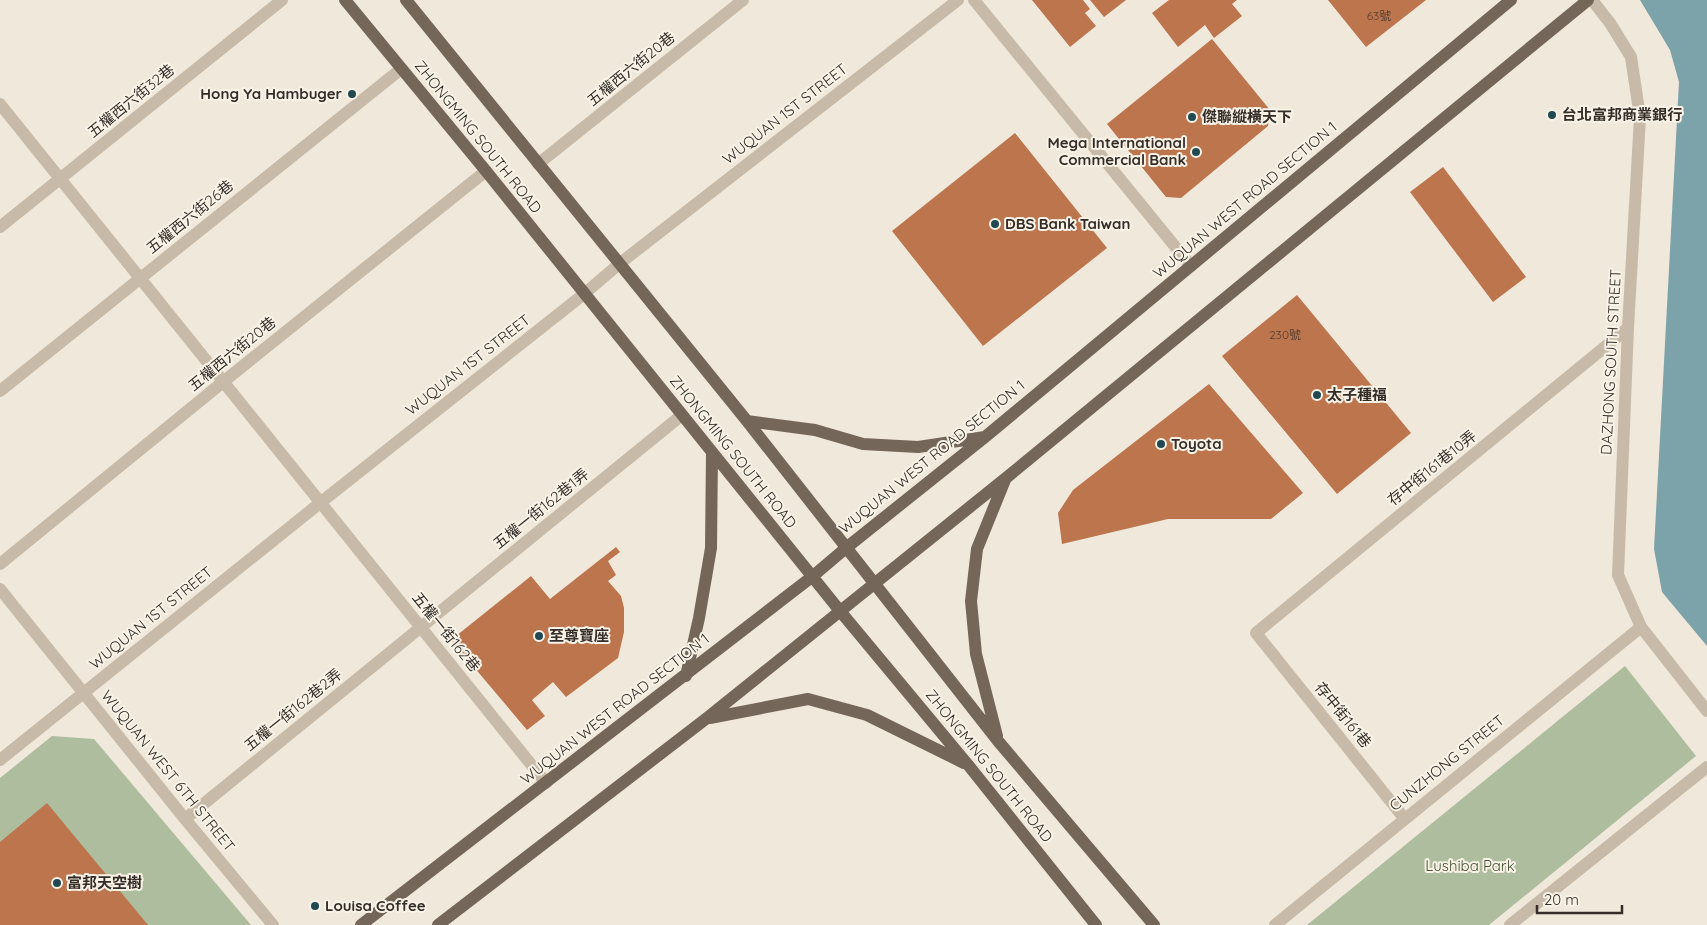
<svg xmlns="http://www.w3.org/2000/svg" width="1707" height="925" font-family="Quicksand,'Noto Sans TC',sans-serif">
	<rect width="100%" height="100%" fill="#f0e8db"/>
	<path fill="#aebd9d" d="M1625,666L1696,756L1489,925H1307Z
		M52,736L94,739L251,925H0V778Z"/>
	<path fill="#7da3aa" d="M1640,0H1707V646L1662,592L1654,549L1679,82L1670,50Z"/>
	<path fill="#bc754d" d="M1032,0H1083L1090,9L1085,13L1096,26L1070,47Z
		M1090,0H1126L1104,17Z
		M1169,0H1237L1232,4L1242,16L1214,38L1205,25L1178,47L1152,13Z
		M1328,0H1426L1366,47Z
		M1212,39L1270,110L1268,126L1181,198L1166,197L1107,124Z
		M1015,133L1107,248L983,346L892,231Z
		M1443,167L1526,277L1493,302L1410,192Z
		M1297,295L1411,433L1337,494L1222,356Z
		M1209,384L1303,493L1271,519H1168L1062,544L1058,513L1073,490Z
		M616,547L620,552L608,561L616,575L608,581L621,596L624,608V632L618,658L566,697L553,682L532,700L545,716L527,730L451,640L531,576L550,599Z
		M47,803L148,925H0V842Z"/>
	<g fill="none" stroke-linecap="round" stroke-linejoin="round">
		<path stroke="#c7baa8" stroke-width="12" d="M974,0L1191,266
			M1592,0L1610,23L1631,57L1640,117L1628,328L1618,575L1641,627L1707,711
			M0,104L546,783
			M538,164L743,0
			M0,227L282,0
			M0,391L401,69
			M0,564L223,382L486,171
			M0,589L185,819L273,925
			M0,760L320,503L584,294L619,264L958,0
			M1404,818L1256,633L1628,328
			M185,819L682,415
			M1275,925L1641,627
			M1510,925L1707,767"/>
		<path stroke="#75665a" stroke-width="12" d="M345,0L486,171L840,611L969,766L1096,925
			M406,0L747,421L998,741L1154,925
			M747,421L815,430L863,444L918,447L985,437
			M686,676L699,618L711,548L712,452
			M710,718L808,699L867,715L964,763
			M997,736L976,654L971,601L977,549L1005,480
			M361,925L813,576L846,548L985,437L1511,0
			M438,925L707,718L1006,478L1588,0"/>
	</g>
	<g fill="#214952" stroke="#f8f2e7" stroke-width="2">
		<circle cx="352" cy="94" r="5"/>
		<circle cx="1552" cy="115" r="5"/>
		<circle cx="1192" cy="117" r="5"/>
		<circle cx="1196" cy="152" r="5"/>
		<circle cx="995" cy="224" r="5"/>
		<circle cx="1317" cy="395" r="5"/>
		<circle cx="1161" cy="444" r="5"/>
		<circle cx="539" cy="636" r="5"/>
		<circle cx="57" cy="883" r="5"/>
		<circle cx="315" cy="906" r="5"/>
	</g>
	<g text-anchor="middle" stroke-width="4" stroke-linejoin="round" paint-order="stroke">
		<g font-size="12" fill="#563f31">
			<text x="1379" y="20">63號</text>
			<text x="1285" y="339">230號</text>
		</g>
		<g font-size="15" fill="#342d28" stroke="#f8f2e7">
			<text transform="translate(631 69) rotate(-39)" y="5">五權西六街20巷</text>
			<text transform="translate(131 101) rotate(-39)" y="5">五權西六街32巷</text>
			<text transform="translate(785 114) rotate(-38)" y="5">WUQUAN 1ST STREET</text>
			<text transform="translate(478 137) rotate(51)" y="5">ZHONGMING SOUTH ROAD</text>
			<text transform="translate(1245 200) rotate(-40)" y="5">WUQUAN WEST ROAD SECTION 1</text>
			<text transform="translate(190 217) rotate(-39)" y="5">五權西六街26巷</text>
			<text transform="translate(232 354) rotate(-39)" y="5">五權西六街20巷</text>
			<text transform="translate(1611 362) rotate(-87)" y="5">DAZHONG SOUTH STREET</text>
			<text transform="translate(468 365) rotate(-38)" y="5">WUQUAN 1ST STREET</text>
			<text transform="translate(733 452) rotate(51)" y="5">ZHONGMING SOUTH ROAD</text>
			<text transform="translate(932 457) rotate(-39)" y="5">WUQUAN WEST ROAD SECTION 1</text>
			<text transform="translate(1432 468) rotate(-39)" y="5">存中街161巷10弄</text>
			<text transform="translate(541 509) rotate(-39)" y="5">五權一街162巷1弄</text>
			<text transform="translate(151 618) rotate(-39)" y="5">WUQUAN 1ST STREET</text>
			<text transform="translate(446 632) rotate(51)" y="5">五權一街162巷</text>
			<text transform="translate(615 709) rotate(-38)" y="5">WUQUAN WEST ROAD SECTION 1</text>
			<text transform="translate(293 710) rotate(-39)" y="5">五權一街162巷2弄</text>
			<text transform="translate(1343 715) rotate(51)" y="5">存中街161巷</text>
			<text transform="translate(1447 763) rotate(-39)" y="5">CUNZHONG STREET</text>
			<text transform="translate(989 766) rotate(51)" y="5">ZHONGMING SOUTH ROAD</text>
			<text transform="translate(168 771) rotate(51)" y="5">WUQUAN WEST 6TH STREET</text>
		</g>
		<g font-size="15" font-weight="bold" fill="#342d28" stroke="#f8f2e7" text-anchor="start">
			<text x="342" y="99" text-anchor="end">Hong Ya Hambuger</text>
			<text x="1562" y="120">台北富邦商業銀行</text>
			<text x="1202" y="122">傑聯縱橫天下</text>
			<text x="1186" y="148" text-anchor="end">Mega International<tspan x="1186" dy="17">Commercial Bank</tspan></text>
			<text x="1005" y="229">DBS Bank Taiwan</text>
			<text x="1327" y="400">太子種福</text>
			<text x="1171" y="449">Toyota</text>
			<text x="549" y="641">至尊寶座</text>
			<text x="67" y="888">富邦天空樹</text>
			<text x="325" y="911">Louisa Coffee</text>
		</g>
		<g font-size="15" fill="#3f502e" stroke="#f8f2e7">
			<text x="1470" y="871">Lushiba Park</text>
		</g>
	</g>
	<path d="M1537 905v8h85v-8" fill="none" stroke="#342d28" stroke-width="2.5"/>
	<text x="1544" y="905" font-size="15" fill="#342d28" stroke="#f8f2e7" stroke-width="4" paint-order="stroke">20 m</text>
</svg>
